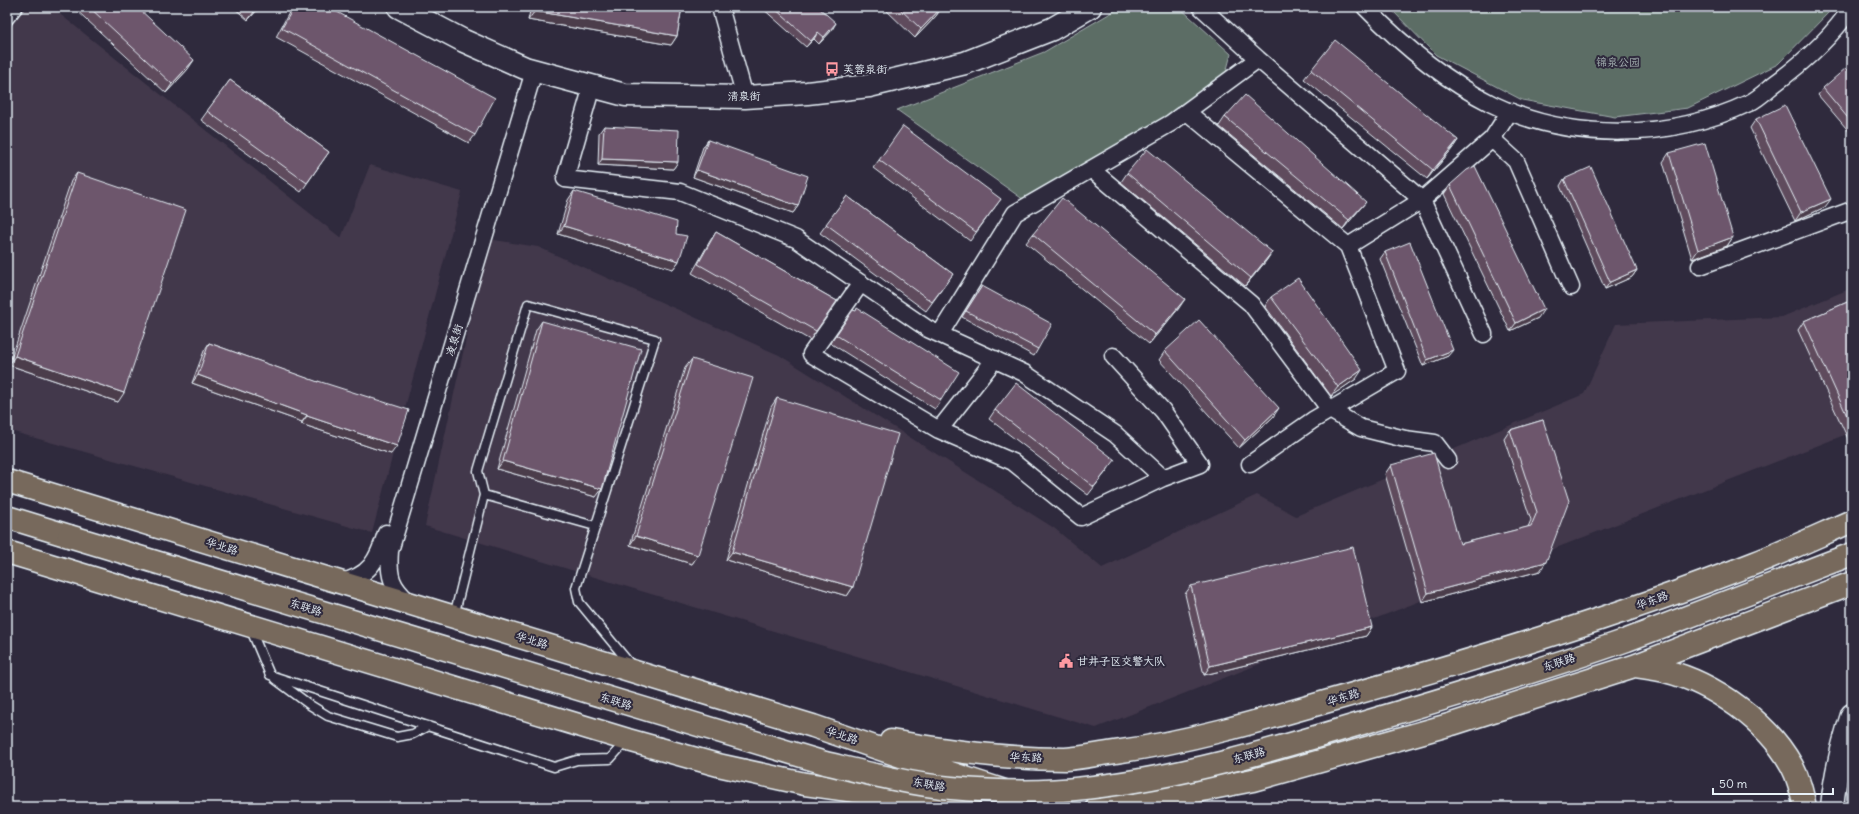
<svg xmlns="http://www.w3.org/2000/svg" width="1859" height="814" font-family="Delius,'LXGW WenKai TC',sans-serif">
	<rect width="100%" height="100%" fill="#2f2a3d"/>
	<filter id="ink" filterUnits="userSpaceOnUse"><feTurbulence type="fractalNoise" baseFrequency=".025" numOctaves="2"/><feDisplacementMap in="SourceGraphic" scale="8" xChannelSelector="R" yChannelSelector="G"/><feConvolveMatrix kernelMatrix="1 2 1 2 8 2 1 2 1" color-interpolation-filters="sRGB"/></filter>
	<g filter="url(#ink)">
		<path fill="#42384b" d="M7,7H51L341,238L370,165L462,192L372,533L7,430Z
			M488,239L538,247L779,355L1054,528L1102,568L1257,495L1296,516L1584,394L1616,324L1782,317L1852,288V432L1096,728L425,526Z"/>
		<path fill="#5c6d65" stroke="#a2afae" d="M1121,7H1179L1231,54L1226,73L1152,126L1024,200L897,110L1044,52Z
			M1389,7H1832L1830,11L1778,64L1688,108L1615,117L1522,100L1436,55Z"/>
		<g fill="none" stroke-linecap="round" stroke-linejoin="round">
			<defs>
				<path id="lane" d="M7,22L19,7
					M484,495L478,471L528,304L655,339L576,588L579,602L631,665
					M454,616L484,495L595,526
					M251,630L270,675L554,767L577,760L610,759L626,741
					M275,679L310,705L328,716L397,737L413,734L428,726"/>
				<path id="street" d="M720,7L745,97
					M1201,7L1258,59L1422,200L1484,334
					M1365,7C1402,45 1444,80 1492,104C1570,142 1671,140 1749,103C1758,99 1766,91 1773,85C1803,63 1831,38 1852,7
					M592,86L565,179L680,192L796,239L928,329L1024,373L1115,434L1163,478
					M1187,112L1348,246L1397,371L1313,420L1250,464
					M1492,139L1516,161L1571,287
					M1091,169L1251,304L1330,410L1361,428L1405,439L1435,443L1448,460
					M1348,246L1422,200L1492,139L1510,111
					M1700,266L1852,210
					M861,283L811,354L939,430L1013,462L1081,517L1163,478L1200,464L1163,411L1113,356
					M940,334L1015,213L1171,123L1258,59
					M939,430L995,359
					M340,582C369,577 378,560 386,533
					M409,602C391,586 388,576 390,551L534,71"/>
				<path id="secondary" d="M399,7L464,41L525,68L625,95L745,97L807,93L869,86L965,63L1052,29L1090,7
					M1832,807C1835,775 1842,746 1852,715"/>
				<path id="highway" d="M7,481L813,726L974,781L1054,807
					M7,517L69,536
					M7,552L628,740L718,765L805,784L969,807
					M1635,666C1645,667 1655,669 1665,671C1714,683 1768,722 1792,766C1799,779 1802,793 1805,807
					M891,741C948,751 1007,759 1065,759C1082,758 1099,754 1115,752C1187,742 1256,722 1325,702C1470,661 1615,618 1755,563C1788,550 1820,535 1852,521
					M1097,807L1151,800L1253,780L1452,724L1634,666L1852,583"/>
			</defs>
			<use href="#lane" stroke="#e8f1f8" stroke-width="11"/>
			<use href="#street" stroke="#e8f1f8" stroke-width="19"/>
			<use href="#secondary" stroke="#e8f1f8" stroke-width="25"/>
			<use href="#highway" stroke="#e8f1f8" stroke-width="25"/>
			<use href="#lane" stroke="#2f2a3d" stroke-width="8"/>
			<use href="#street" stroke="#2f2a3d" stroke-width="16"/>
			<use href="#secondary" stroke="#2f2a3d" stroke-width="22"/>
			<use href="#highway" stroke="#77695c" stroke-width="22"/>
			<defs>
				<path id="highway-bridge" d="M69,536L825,763C867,773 909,784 951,788C995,792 1042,793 1085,788C1179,778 1276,749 1366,722C1454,696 1541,670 1627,640C1702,612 1777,583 1852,554"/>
			</defs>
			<use href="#highway-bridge" stroke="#e8f1f8" stroke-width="25" stroke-linecap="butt"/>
			<use href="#highway-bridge" stroke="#77695c" stroke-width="22"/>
		</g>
		<path fill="#5e4b5d" stroke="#e8f1f8" d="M73,7H137L188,69L166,93Z
			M233,7H260L248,20Z
			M292,7H328L475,135L469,143L276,37Z
			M531,7H682L677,36L671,45L528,20Z
			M761,7H818L832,30L819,44L814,39L806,47Z
			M883,7H942L936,16L915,38Z
			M1311,70L1458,140L1452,149L1427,179L1304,79Z
			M1852,75V135L1818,95L1823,88Z
			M230,80L329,152L301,192L201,120Z
			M1225,117L1359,210L1343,229L1219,126Z
			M1756,119L1825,207L1795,221L1750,128Z
			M604,126L678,162L673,169L598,165L599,133Z
			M708,140L798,206L793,213L693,177L703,147Z
			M1669,153L1733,237L1727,246L1692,259L1663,162Z
			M879,160L1001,199L970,241L873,168Z
			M77,173L118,402L9,365L71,181Z
			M1127,173L1272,252L1266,261L1245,286L1121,182Z
			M1564,179L1637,270L1632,277L1605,289L1560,186Z
			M1450,185L1538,318L1510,331L1444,194Z
			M574,191L679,261L673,269L558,234L568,200Z
			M847,196L953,274L926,311L820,233Z
			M716,232L837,301L810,340L692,273L710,241Z
			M1033,234L1179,308L1149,344L1026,243Z
			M1385,252L1448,356L1423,366L1380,259Z
			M982,286L1038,349L1034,356L962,317Z
			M1271,297L1356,379L1331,396L1265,306Z
			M1852,300V440L1849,441L1798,330L1804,321Z
			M853,310L941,400L935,409L830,343Z
			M542,321L596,497L497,469L536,330Z
			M209,343L317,382L318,381L391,454L301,424L302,422L192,383L204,351Z
			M1165,351L1273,417L1239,448L1159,360Z
			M692,359L698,555L692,564L630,545L685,368Z
			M777,398L853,587L847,596L726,560L771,407Z
			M995,410L1109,468L1088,495L989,419Z
			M1543,420L1540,571L1422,602L1385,474L1391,465L1460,544L1528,527L1531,520L1504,439L1510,430Z
			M1191,586L1372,627L1366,636L1204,675L1185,594Z"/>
		<path fill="#4c3d4c" stroke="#e8f1f8" d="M258,7H260L248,20L254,12Z
			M942,7L936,16L915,38L921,29Z
			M535,11L677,36L671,45L528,20Z
			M836,23L832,30L819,44L824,37Z
			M818,32L814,39L806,47L811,41Z
			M194,60L188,69L166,93L172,84Z
			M1458,140L1452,149L1427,179L1433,170Z
			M602,159L678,162L673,169L598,165Z
			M697,170L798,206L793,213L693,177Z
			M1831,199L1825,207L1795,221L1801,212Z
			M1366,202L1359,210L1343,229L1349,220Z
			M564,226L679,261L673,269L558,234Z
			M1733,237L1727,246L1692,259L1698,250Z
			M1272,252L1266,261L1245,286L1251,278Z
			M1637,270L1632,277L1605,289L1610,282Z
			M1185,299L1179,308L1149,344L1155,335Z
			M1544,309L1538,318L1510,331L1516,323Z
			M1453,350L1448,356L1423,366L1427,360Z
			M15,356L124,393L118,402L9,365Z
			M1362,370L1356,379L1331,396L1338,387Z
			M198,375L307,415L302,422L192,383Z
			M1279,408L1273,417L1239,448L1245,440Z
			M307,416L397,446L391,454L301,424Z
			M503,461L602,489L596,497L497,469Z
			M636,536L698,555L692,564L630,545Z
			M732,552L853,587L847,596L726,560Z
			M1546,562L1540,571L1422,602L1428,593Z
			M1372,627L1366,636L1204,675L1210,666Z"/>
		<path fill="#6d576c" stroke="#e8f1f8" d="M89,7H137L194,60L172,84Z
			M249,7H258L254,12Z
			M294,7H328L495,98L475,135L282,28Z
			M535,7H682L677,36L535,11Z
			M773,7H818L836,23L824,37L818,32L811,41Z
			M898,7H942L921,29Z
			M1335,40L1458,140L1433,170L1311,70Z
			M1846,68L1852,75V123L1823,88Z
			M230,80L329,152L307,183L207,111Z
			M1245,95L1366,202L1349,220L1225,117Z
			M1785,105L1831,199L1801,212L1756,119Z
			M604,126L679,130L678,162L602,159Z
			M903,126L1001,199L976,232L879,160Z
			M708,140L808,176L798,206L697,170Z
			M1705,143L1733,237L1698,250L1669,153Z
			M1147,149L1272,252L1251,278L1127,173Z
			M1475,166L1544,309L1516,323L1450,185L1467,170Z
			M1591,167L1637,270L1610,282L1564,179Z
			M77,173L186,210L124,393L15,356Z
			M574,191L677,222L676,234L687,236L679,261L564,226Z
			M847,196L953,274L932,302L826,224Z
			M1062,198L1185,299L1155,335L1033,234Z
			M716,232L837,301L816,331L698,264Z
			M1410,242L1453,350L1427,360L1385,252Z
			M1298,278L1362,370L1338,387L1271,297Z
			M982,286L1052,324L1038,349L966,311Z
			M1852,300V427L1804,321Z
			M857,308L959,372L941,400L836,335L853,310L856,311Z
			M1199,320L1279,408L1245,440L1165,351Z
			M542,321L641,349L602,489L503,461Z
			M209,343L318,382V381L409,410L397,446L307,416V415L198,375Z
			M692,359L753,378L698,555L636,536Z
			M1016,383L1115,460L1094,487L995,410Z
			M777,398L898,434L853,587L732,552Z
			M1543,420L1569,501L1546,562L1428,593L1391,465L1434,453L1460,544L1531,526L1537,512L1510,430Z
			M1353,547L1372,627L1210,666L1191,586Z"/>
	</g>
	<defs>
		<symbol id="bus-bare" viewBox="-9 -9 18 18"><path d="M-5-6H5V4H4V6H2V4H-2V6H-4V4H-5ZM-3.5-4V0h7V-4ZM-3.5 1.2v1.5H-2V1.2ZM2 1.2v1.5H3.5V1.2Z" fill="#ff9aa2" stroke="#2f2a3d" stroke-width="2.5" paint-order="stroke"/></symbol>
		<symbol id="civic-bare" viewBox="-9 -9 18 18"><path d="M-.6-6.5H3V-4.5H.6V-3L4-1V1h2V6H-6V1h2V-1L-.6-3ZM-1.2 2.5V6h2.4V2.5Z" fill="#ff9aa2" stroke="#2f2a3d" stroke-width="2.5" paint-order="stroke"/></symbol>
	</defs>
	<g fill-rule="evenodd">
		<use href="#bus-bare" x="822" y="59" width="20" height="20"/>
		<use href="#civic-bare" x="1056" y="651" width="20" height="20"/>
	</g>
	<g text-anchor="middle" stroke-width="4" stroke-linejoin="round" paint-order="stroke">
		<g font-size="11" fill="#a9b6b6" stroke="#2f2a3d">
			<text x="1618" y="66">锦泉公园</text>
		</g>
		<g font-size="11" fill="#e8f1f8" stroke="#2f2a3d" text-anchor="start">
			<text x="843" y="73">芙蓉泉街</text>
			<text x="1077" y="665">甘井子区交警大队</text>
		</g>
		<g font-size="11" fill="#e8f1f8" stroke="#2f2a3d">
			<text transform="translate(744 96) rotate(-1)" y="4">清泉街</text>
			<text transform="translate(454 340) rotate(-73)" y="4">凌泉街</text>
			<text transform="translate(222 546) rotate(17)" y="4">华北路</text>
			<text transform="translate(1652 600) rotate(-20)" y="4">华东路</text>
			<text transform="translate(306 607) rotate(17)" y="4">东联路</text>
			<text transform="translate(532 640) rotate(17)" y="4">华北路</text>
			<text transform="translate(1559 662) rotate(-18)" y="4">东联路</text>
			<text transform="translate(1343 697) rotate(-16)" y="4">华东路</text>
			<text transform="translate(616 701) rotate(17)" y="4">东联路</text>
			<text transform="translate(842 735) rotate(19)" y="4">华北路</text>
			<text transform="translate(1249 755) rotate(-15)" y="4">东联路</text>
			<text transform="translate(1026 757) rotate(2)" y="4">华东路</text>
			<text transform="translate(929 784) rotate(10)" y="4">东联路</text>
		</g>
	</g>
	<rect width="1859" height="814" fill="none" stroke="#2f2a3d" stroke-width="24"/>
	<rect x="12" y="12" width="1835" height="790" fill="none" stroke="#e8f1f8" stroke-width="1.5" filter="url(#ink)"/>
	<path d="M1713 788v6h120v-6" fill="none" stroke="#e8f1f8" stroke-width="2"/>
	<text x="1719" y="788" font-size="12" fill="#e8f1f8" stroke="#2f2a3d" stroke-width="3" paint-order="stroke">50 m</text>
</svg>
